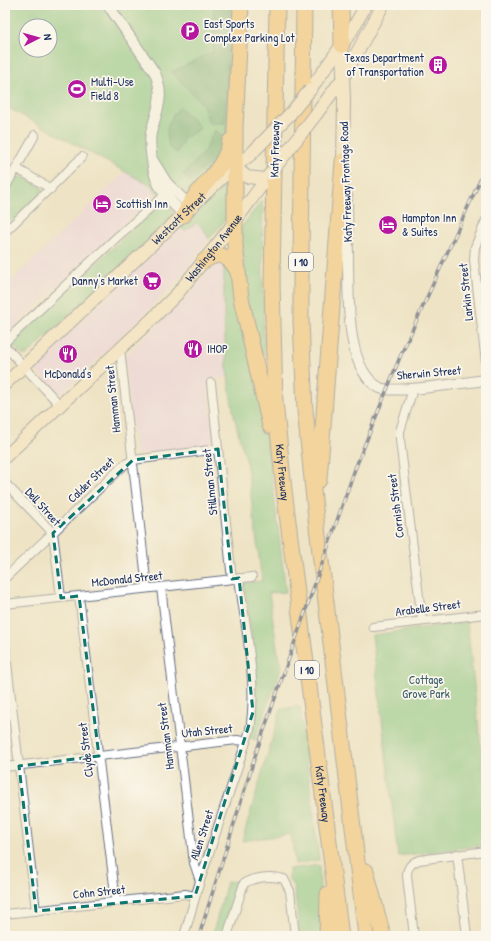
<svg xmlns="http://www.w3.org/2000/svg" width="491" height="941" font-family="'Patrick Hand',sans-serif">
	<rect width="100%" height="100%" fill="#fbf7ec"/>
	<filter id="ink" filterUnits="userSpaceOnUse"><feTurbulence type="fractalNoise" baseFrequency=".025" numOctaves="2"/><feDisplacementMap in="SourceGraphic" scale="8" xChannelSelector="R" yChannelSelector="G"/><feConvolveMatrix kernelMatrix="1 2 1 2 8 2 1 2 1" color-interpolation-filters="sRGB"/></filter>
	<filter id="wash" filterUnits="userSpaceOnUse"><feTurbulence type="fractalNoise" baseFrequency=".012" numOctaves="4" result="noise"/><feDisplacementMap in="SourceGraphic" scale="16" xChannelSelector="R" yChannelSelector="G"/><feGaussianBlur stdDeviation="0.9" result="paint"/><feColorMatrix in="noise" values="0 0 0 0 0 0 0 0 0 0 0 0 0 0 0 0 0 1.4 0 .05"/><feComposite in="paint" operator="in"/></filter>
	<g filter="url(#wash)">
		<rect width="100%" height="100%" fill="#eee3c4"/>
		<path fill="#edd1e9" d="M125,172L151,186L156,193L150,201L5,336V287Z
			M197,223L204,230L209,239L186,272L147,312L63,392L58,393L36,370L35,365L180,227L184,231Z
			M224,260L223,328L228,377L208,380L214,444L137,455L135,453L125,360L127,354L189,294L212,265Z"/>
		<path fill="#7fc885" stroke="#4d7c72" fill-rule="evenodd" d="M5,5H232L228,141L191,195H186L171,181L156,193L151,186L5,106ZM26,26H50V50H26Z
			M22,176L42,188L43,191L5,228C5,214 3,178 22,176Z
			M230,180L232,212L209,239L204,230L197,223L184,231L180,227Z
			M262,200L264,364H259L250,325L240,229Z
			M165,202L174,211L173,217L27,355H22L14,347L15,339L159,204Z
			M224,260L229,263L261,401L273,487L286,592L269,593L279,661H281L282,666L255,740L250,738C264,694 250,629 244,583L262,581L246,458C224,396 223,325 224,260Z
			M467,622L486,794V845L398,856L372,635Z
			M300,706L319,860L295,864L291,834L242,841L281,709Z
			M319,865L322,936H300L294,887L289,879V869Z
			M244,880L223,936H212L227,882Z"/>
		<path fill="#67ac72" stroke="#416e68" d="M214,5H230L225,123H209L203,105L172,72L213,52Z
			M180,107L201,128L184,138L177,153L169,147C165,128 167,121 180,107Z
			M215,130L227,139L217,156L191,182L183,175L204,152Z"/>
	</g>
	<g filter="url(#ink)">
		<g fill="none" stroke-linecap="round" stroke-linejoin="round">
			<defs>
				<path id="minor" d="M16,168L51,189
					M5,188L35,135
					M486,220L475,247L474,260L486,363
					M5,232L82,157
					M5,342L117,237L165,195
					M5,346L60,405
					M120,349L147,588
					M211,383L232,579
					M413,389L400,431V440L422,621
					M5,483L53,533L61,598
					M5,578L125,464L133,460L218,449
					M161,587L194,863L200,881
					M79,596L116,902
					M5,604L252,577
					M373,627L486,614
					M5,646L36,911
					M5,767L237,740L245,741
					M457,854L467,936
					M5,914L185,894L195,896
					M184,936L200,881L250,730C258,682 245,626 239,578
					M227,936L244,883C257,877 270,875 284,879L290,891L295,936
					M414,936L407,876C407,867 411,863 419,860L486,851"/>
				<path id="tertiary" d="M108,5L155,73C165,97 157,109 151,133C149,142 151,152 152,161C155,187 166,197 184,215
					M153,161L166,182L188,204
					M347,195C347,219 348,242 348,265C349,298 345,370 380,388C394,394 467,382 486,380"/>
				<g id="secondary">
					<path d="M342,45L344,101L343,161"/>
					<path d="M310,90L351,32L366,5"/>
					<path d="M317,113L343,78L383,5"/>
					<path d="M235,167L247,177L266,179"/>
					<path id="s1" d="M5,384L229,171L250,155"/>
					<path id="s2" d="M5,457L152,319L177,294L227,232L270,174"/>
				</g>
				<g id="motorway">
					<path d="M241,5L235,129V245L241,298L270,426"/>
					<path id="s3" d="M277,5L272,282L275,401L284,490L341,936"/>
					<path d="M304,5L301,261V321L305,410L316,519L366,936"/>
					<path d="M341,5L342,45"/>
					<path d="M184,215C195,187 225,172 230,141"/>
					<path d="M204,261C219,251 228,255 237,270"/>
					<path d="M319,480L343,161"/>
					<path d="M366,871L383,936"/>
					<path d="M327,936L328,894"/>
				</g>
			</defs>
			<use href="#minor" stroke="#656e82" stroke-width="10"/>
			<use href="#tertiary" stroke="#656e82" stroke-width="12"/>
			<use href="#secondary" stroke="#656e82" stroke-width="14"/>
			<use href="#motorway" stroke="#656e82" stroke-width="17"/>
			<use href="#minor" stroke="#fff" stroke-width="8"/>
			<use href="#tertiary" stroke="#fff" stroke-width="10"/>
			<use href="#secondary" stroke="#fbe6c4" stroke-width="12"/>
			<use href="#motorway" stroke="#f6c06b" stroke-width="15"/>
			<defs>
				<path id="rail" d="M199,936L257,750L355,469L400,357L486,167"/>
			</defs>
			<use href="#rail" stroke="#1b2f5e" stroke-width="3.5"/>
			<use href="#rail" stroke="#fbf7ec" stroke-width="2" stroke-dasharray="6" stroke-linecap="butt"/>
			<defs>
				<path id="secondary-bridge" d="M250,155L291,113L310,90
					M270,174L317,113"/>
			</defs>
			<use href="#secondary-bridge" stroke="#656e82" stroke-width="14" stroke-linecap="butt"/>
			<use href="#secondary-bridge" stroke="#fbe6c4" stroke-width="12"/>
		</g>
	</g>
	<path d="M0 0H491V941H0ZM218,449L232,579L239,578L253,712L195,896L36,911L19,766L99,756L79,596L61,598L53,533L133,460Z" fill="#eee3c4" fill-opacity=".55" fill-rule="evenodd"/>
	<path fill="none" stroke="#0f766e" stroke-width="3" stroke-dasharray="8 5" stroke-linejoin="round" d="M218,449L232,579L239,578L253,712L195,896L36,911L19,766L99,756L79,596L61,598L53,533L133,460Z"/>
	<defs>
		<symbol id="parking-disc" viewBox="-11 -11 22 22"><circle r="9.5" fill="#b5179e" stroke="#fbf7ec"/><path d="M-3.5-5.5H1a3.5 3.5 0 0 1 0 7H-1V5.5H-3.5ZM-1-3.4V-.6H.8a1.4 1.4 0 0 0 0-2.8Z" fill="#fff"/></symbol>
		<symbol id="building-disc" viewBox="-11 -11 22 22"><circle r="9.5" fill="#b5179e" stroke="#fbf7ec"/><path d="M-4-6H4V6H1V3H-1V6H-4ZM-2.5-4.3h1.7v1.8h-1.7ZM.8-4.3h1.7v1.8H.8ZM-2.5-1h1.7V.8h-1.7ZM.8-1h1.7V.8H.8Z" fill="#fff"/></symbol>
		<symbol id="stadium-disc" viewBox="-11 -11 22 22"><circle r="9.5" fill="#b5179e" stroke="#fbf7ec"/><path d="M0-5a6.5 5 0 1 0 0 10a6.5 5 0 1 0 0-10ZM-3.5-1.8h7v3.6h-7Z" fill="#fff"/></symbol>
		<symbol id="hotel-disc" viewBox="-11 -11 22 22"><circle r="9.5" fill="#b5179e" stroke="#fbf7ec"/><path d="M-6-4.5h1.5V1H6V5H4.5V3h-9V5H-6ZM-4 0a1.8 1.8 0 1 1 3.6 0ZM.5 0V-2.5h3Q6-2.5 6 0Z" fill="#fff"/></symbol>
		<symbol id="supermarket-disc" viewBox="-11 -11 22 22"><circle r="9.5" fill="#b5179e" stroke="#fbf7ec"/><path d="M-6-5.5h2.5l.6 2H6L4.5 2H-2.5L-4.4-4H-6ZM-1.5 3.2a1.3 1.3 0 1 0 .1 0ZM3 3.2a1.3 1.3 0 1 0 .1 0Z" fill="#fff"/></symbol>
		<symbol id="restaurant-disc" viewBox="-11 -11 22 22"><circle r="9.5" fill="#b5179e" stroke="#fbf7ec"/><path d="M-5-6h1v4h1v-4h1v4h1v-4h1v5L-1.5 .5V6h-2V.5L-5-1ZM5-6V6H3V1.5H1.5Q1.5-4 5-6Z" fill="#fff"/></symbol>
	</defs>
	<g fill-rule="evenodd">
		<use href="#parking-disc" x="179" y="20" width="22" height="22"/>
		<use href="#building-disc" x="427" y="54" width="22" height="22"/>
		<use href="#stadium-disc" x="66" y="78" width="22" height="22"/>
		<use href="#hotel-disc" x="91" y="193" width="22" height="22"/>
		<use href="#hotel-disc" x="377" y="214" width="22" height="22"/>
		<use href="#supermarket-disc" x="141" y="270" width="22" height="22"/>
		<use href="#restaurant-disc" x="182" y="338" width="22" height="22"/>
		<use href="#restaurant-disc" x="57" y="343" width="22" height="22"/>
	</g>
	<g text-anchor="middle" stroke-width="3.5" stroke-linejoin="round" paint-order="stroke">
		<g fill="#fbf7ec" stroke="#5e6b89" stroke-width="1">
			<rect x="289" y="253" width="24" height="18" rx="3"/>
			<rect x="295" y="661" width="24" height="18" rx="3"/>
		</g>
		<g font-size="11" font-weight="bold" fill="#1b2f5e">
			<text x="301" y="266">I 10</text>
			<text x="307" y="674">I 10</text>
		</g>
		<g font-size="12" fill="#1b2f5e" stroke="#fbf7ec" text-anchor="start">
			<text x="204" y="28">East Sports<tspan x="204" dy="14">Complex Parking Lot</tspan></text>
			<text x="424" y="62" text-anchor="end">Texas Department<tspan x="424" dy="14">of Transportation</tspan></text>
			<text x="91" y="86">Multi-Use<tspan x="91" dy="14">Field 8</tspan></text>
			<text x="116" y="208">Scottish Inn</text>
			<text x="402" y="222">Hampton Inn<tspan x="402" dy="14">&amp; Suites</tspan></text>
			<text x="138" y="285" text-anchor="end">Danny's Market</text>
			<text x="207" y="353">IHOP</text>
			<text x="68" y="378" text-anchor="middle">McDonald's</text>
		</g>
		<g font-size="12" fill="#1b2f5e" stroke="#fbf7ec">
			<text transform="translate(275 149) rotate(-89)" y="4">Katy Freeway</text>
			<text transform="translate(346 182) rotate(-92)" y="4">Katy Freeway Frontage Road</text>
			<text dy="4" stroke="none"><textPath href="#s1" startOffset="240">Westcott Street</textPath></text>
			<text dy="4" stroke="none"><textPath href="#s2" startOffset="296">Washington Avenue</textPath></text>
			<text transform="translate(466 292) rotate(-96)" y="4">Larkin Street</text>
			<text transform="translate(429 373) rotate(-5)" y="4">Sherwin Street</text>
			<text transform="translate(113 399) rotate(-96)" y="4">Hamman Street</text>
			<text dy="4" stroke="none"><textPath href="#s3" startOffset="468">Katy Freeway</textPath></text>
			<text transform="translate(91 480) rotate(-44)" y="4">Calder Street</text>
			<text transform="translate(210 482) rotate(-96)" y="4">Stillman Street</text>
			<text transform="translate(396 506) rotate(-97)" y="4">Cornish Street</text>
			<text transform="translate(43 507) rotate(48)" y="4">Dell Street</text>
			<text transform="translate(127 579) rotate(-6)" y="4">McDonald Street</text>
			<text transform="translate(428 608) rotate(-7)" y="4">Arabelle Street</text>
			<text transform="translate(207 731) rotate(-6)" y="4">Utah Street</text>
			<text transform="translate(166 736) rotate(-97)" y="4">Hamman Street</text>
			<text transform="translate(86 750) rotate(-97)" y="4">Clyde Street</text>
			<text dy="4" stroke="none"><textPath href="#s3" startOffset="792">Katy Freeway</textPath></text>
			<text transform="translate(202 835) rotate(-72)" y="4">Allen Street</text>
			<text transform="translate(99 892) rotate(-6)" y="4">Cohn Street</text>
		</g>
		<g font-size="12" fill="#395d6a" stroke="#fbf7ec">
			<text x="426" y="684">Cottage<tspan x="426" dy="14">Grove Park</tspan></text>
		</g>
	</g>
	<rect width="491" height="941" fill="none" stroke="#fbf7ec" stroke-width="20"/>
	<g transform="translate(38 38) rotate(84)"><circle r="19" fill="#fbf7ec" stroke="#a1a7b3"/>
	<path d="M0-3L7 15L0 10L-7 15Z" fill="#b5179e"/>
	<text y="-6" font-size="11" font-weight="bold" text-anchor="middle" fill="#1b2f5e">N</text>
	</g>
</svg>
